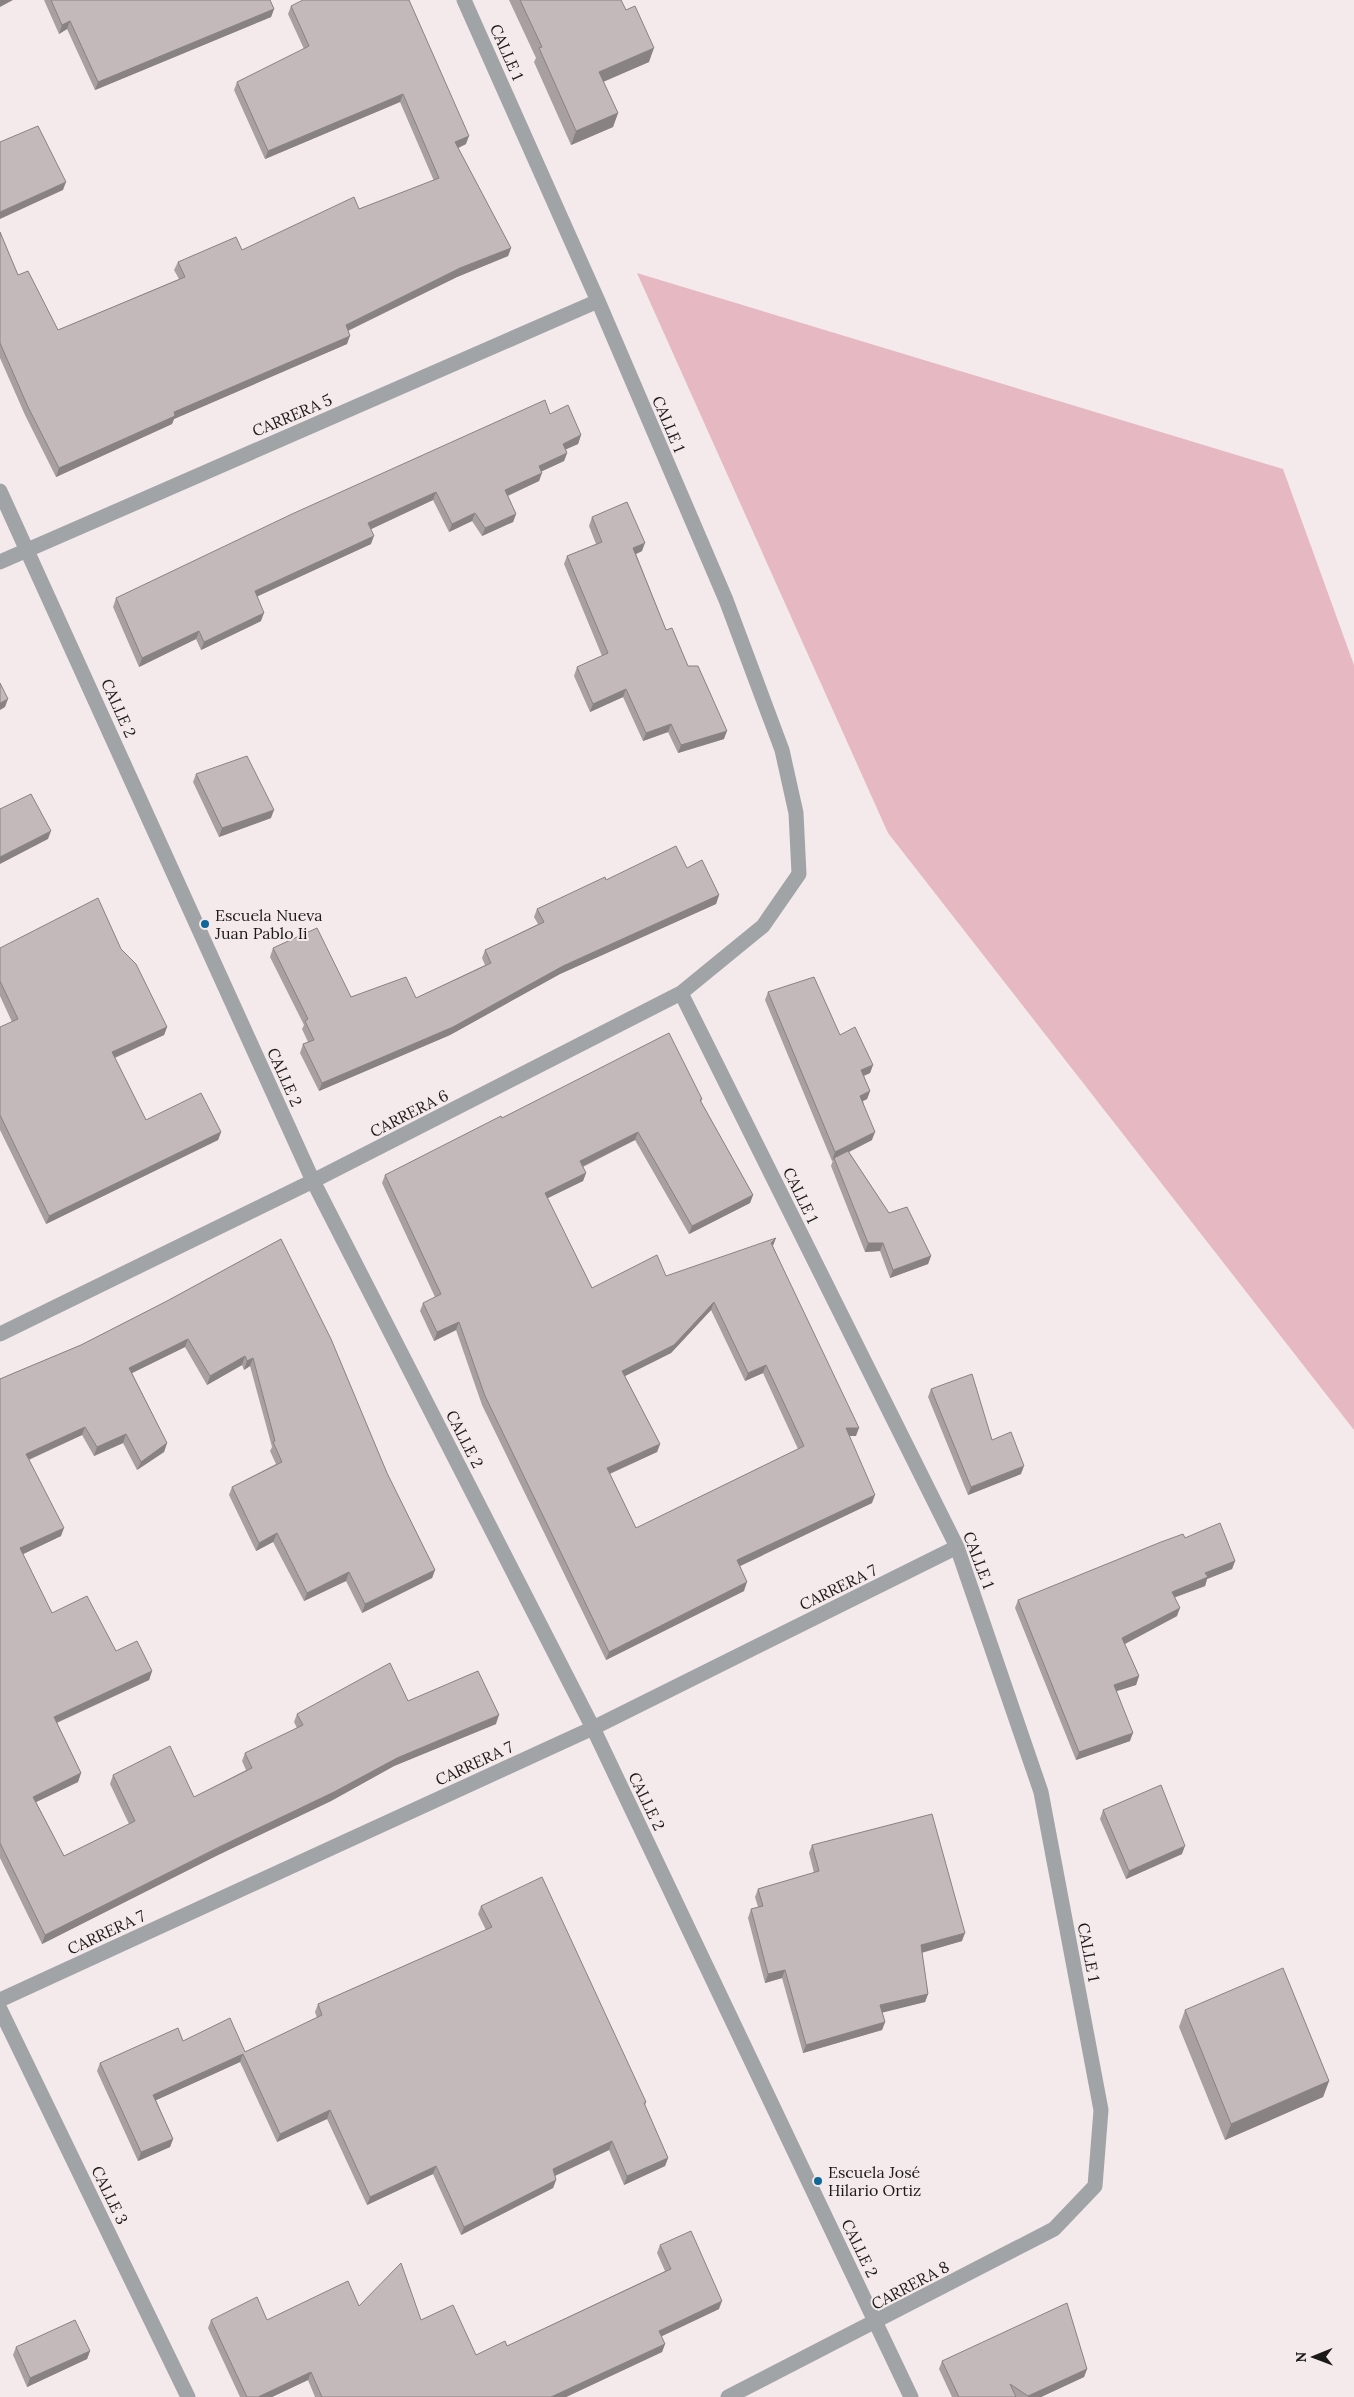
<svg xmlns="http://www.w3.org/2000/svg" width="1354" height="2397" font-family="Lora,serif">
	<rect width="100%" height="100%" fill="#f4eaec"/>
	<path fill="#e6b8c2" d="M637,273L1283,469L1354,665V1430L888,833Z"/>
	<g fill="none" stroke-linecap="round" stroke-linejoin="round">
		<path stroke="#a1a4a6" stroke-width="15" d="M0,491L313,1181L593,1728L911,2397
			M0,562L598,301
			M681,993L957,1547L1041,1792L1101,2110L1095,2186L1054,2229L728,2397
			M0,1334L313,1181L681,993L763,926L799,874L796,813L782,750L726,600L598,301L464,0
			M0,2000L593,1728L957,1547
			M0,2009L188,2397"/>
	</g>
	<path fill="#a89fa1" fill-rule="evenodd" d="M44,0H270L274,9L271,17L95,90L67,29L59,34Z
		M509,0H621L649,62L603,81L618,113L613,127L571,145L534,62L536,58Z
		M291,6L466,144L458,148L511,248L508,256L457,277L348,331L347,344L174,419L172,424L56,477L25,415L0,358V232L18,275L58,330L179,279L174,270L178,262L242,250L359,209L434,181L400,102L265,159L234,90L237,82L304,49L288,14Z
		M550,414L581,435L578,444L566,449L567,453L564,461L542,471L539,481L508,496L516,514L513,522L482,536L472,521L449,532L433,500L371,529V544L257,596L261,621L201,650L196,639L139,667L113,607L116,598Z
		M592,517L642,551L636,554L666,630L688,666L724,739L678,753L668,732L643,741L623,697L590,712L574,676L577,667L602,656L564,564L567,556L596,544L589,526Z
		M196,774L271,818L219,837L193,782Z
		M687,868L719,895L716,904L560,974L450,1035L319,1091L300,1053L303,1044L308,1042L302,1029L304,1025L270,957L273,948L351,997L416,998L485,965L482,958L485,950L538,924L534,917L537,909L606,880Z
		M0,948L121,949L167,1027L164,1035L115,1058L146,1120L221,1132L218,1140L46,1224L0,1130V1027L12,1022L0,996Z
		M768,992L840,1035L873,1065L870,1073L864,1076L870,1091L867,1099L863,1101L872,1140L849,1152L889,1213L931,1256L928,1264L890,1278L880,1251L865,1252L831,1166L833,1160L832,1161L765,1000Z
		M702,1099L701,1102L753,1195L750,1203L689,1234L635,1140L583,1167L586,1173L583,1181L547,1198L592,1288L666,1276L773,1246L856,1436H849L872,1503L739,1566L744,1591L606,1660L482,1405L456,1330L434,1341L420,1311L423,1303L435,1297L382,1183L385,1175L502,1118ZM711,1310L745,1381L763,1373L798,1449L636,1528L610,1474L657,1452L660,1444L625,1376L671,1353Z
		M281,1239L387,1473L435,1570L432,1578L362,1613L346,1581L304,1601L273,1542L256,1551L229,1495L232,1487L276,1464L270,1451L272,1447L250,1366L244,1370L242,1365L207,1385L185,1347L132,1373L167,1443L164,1452L137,1470L123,1443L94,1456L82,1435L29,1460L61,1536L23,1554L52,1613L116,1651L152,1671L149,1680L57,1723L81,1773L78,1782L36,1802L64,1856L129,1824L110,1784L113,1775L194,1797L246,1770L242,1761L245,1753L297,1728L294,1722L297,1714L408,1701L496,1724L394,1766L331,1801L216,1856L42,1944L0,1858V1379L81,1345L167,1301Z
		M931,1389L992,1440L1021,1474L968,1495L928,1397Z
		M1185,1538L1235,1561L1232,1569L1207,1579L1205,1586L1175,1597L1177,1616L1125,1644L1139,1676L1136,1685L1116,1691L1130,1741L1076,1760L1015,1608L1018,1600Z
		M1103,1810L1182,1854L1126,1879L1100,1819Z
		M812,1845L962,1941L922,1952L928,1994L925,2002L882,2012L885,2022L882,2030L803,2053L782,1978L765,1983L748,1918L751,1909L758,1907L755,1897L758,1889L814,1873L809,1853Z
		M481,1906L646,2102L645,2106L668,2158L665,2166L624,2185L609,2150L555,2176L556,2180L553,2188L461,2235L433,2174L367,2205L327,2119L277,2142L240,2062L156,2100L173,2139L170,2147L138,2161L97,2071L100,2063L183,2041L245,2052L317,2018L315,2012L318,2004L486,1930L478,1914Z
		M1185,2010L1329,2081L1323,2097L1225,2140L1179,2027Z
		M660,2245L719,2309L661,2336L665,2344L662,2352L566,2397H315L308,2380L272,2397H240L208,2328L211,2320H267L359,2306L421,2320L476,2355L507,2346L665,2271L657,2253Z
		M16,2347L90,2351L87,2359L27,2387L13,2355Z
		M942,2361L1087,2369L1084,2377L1041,2397H952L939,2369Z"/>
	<path fill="#888283" d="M0,0H13L0,7Z
		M274,9L271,17L95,90L98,82Z
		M70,21L67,29L59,34L62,25Z
		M654,48L649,62L594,86L599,72Z
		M403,94L400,102L265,159L268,151Z
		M618,113L613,127L571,145L576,131Z
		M469,136L466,144L452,151L455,142Z
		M66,182L63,190L0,219V212Z
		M511,248L508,256L457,277L343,333L346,325L460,268Z
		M350,336L347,344L174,419L172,424L56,477L59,468L174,412Z
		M581,435L578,444L560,452L563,444Z
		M567,453L564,461L536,474L539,466Z
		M542,473L539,481L502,498L505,490Z
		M436,492L433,500L365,532L368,523Z
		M475,513L472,521L449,532L452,524Z
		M516,514L513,522L482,536L485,528Z
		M374,536L371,544L252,599L255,591Z
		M645,543L642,551L630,557L633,548Z
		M264,613L261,621L201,650L204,642Z
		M199,631L196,639L139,667L142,658Z
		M626,689L623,697L590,712L593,704Z
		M8,699L5,707L0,710V703Z
		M671,724L668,732L643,741L646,733Z
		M727,731L724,739L678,753L681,745Z
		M274,810L271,818L219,837L222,828Z
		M51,831L48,839L0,864V857Z
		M719,895L716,904L560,974L450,1035L319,1091L322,1083L563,966Z
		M167,1027L164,1035L109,1060L112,1052Z
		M873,1065L870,1073L858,1078L861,1070Z
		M870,1091L867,1099L857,1104L860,1096Z
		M221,1132L218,1140L46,1224L49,1216Z
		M638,1132L635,1140L577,1169L580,1161Z
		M875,1132L872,1140L835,1159L834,1158L833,1160L832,1161L835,1152Z
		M586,1173L583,1181L542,1201L545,1193Z
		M753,1195L750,1203L689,1234L692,1226Z
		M776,1238L773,1246L771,1243Z
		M868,1243H883L880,1251L865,1252Z
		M931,1256L928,1264L890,1278L893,1270Z
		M714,1302L711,1310L671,1353L619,1379L622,1371Z
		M459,1322L456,1330L434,1341L437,1332Z
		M188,1339L185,1347L126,1376L129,1368Z
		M245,1356L242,1365L207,1385L210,1376Z
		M253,1358L250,1366L244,1370L247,1361Z
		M766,1365L763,1373L745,1381L748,1373Z
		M85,1427L82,1435L23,1462L26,1454Z
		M846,1428H859L856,1436H843Z
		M126,1434L123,1443L94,1456L97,1447Z
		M167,1443L164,1452L137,1470L141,1462Z
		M660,1444L657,1452L604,1476L607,1468Z
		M1024,1466L1021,1474L968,1495L971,1487Z
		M875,1495L872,1503L734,1569L737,1560Z
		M64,1528L61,1536L17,1557L20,1548Z
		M277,1533L273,1542L256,1551L259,1543Z
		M1235,1561L1232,1569L1207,1579L1205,1586L1168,1600L1172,1592L1205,1573Z
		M435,1570L432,1578L362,1613L365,1604Z
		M349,1572L346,1581L304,1601L307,1593Z
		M747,1582L744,1591L606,1660L609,1652Z
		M1180,1608L1177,1616L1119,1647L1122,1638Z
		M152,1671L149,1680L51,1725L54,1717Z
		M1139,1676L1136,1685L1111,1693L1114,1685Z
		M499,1715L496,1724L394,1766L331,1801L216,1856L42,1944L45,1935L397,1758Z
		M1133,1733L1130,1741L1076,1760L1079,1752Z
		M81,1773L78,1782L30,1805L33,1797Z
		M1185,1846L1182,1854L1126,1879L1129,1871Z
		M965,1933L962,1941L918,1954L921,1945Z
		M785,1970L782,1978L765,1983L768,1974Z
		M928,1994L925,2002L877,2014L880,2005Z
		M885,2022L882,2030L803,2053L806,2045Z
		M243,2054L240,2062L150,2103L153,2095Z
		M1329,2081L1323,2097L1225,2140L1231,2124Z
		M330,2110L327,2119L277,2142L280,2134Z
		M173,2139L170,2147L138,2161L141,2152Z
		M612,2141L609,2150L550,2178L553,2169Z
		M668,2158L665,2166L624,2185L627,2176Z
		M436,2166L433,2174L367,2205L370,2197Z
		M556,2180L553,2188L461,2235L464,2227Z
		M722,2301L719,2309L656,2339L659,2331Z
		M665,2344L662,2352L566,2397H551Z
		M90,2351L87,2359L27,2387L30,2378Z
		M1087,2369L1084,2377L1041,2397H1028V2396Z
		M311,2372L308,2380L272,2397H258Z"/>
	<path fill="#c3b9bb" stroke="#888283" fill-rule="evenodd" d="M51,0H270L274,9L98,82L70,21L62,25Z
		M303,0H409L469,136L455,142L511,248L460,268L346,325L350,336L174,412L175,416L59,468L28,407L0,343V232L18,275L28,271L58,330L185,277L178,262L236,237L242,250L354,197L359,209L439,178L403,94L268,151L237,82L309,46L291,6Z
		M520,0H621L626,10L635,6L654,48L599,72L618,113L576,131L539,48L542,47Z
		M38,126L66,182L0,212V142Z
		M545,400L550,414L568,405L581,435L563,444L567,453L539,466L542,473L505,490L516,514L485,528L475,513L452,524L436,492L368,523L374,536L255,591L264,613L204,642L199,631L142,658L116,598L292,514Z
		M627,502L645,543L633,548L666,630L672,628L688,666H698L727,731L681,745L671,724L646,733L626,689L593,704L577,667L608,653L567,556L602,542L592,517Z
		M0,683L8,699L0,703Z
		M247,756L274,810L222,828L196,774Z
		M31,794L51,831L0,857V809Z
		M676,846L687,868L702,860L719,895L563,966L453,1027L322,1083L303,1044L314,1040L305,1021L308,1019L273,948L317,928L351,997L406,977L416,998L491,963L485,950L544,922L537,909L605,877L606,880Z
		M98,898L121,949L136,964L167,1027L112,1052L146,1120L201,1093L221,1132L49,1216L0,1115V1027L18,1019L0,981V948Z
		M814,977L840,1035L855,1027L873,1065L861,1070L870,1091L860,1096L875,1132L835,1152L768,992Z
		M669,1033L702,1099L700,1100L753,1195L692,1226L638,1132L580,1161L586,1173L545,1193L592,1288L657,1255L666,1276L776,1238L771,1243L859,1428H846L875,1495L737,1560L747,1582L609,1652L485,1396L459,1322L437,1332L423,1303L441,1294L385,1175L501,1116L502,1118ZM714,1302L748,1373L766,1365L804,1446L636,1528L607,1468L660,1444L622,1371L674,1345Z
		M848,1151L889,1213L907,1207L931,1256L893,1270L883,1243H868L834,1158Z
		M281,1239L331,1339L387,1473L435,1570L365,1604L349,1572L307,1593L277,1533L259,1543L232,1487L282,1462L273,1442L275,1441L253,1358L247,1361L245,1356L210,1376L188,1339L129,1368L167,1443L141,1462L126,1434L97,1447L85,1427L26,1454L64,1528L20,1548L52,1613L87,1596L116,1651L137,1641L152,1671L54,1717L81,1773L33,1797L64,1856L135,1821L113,1775L170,1746L194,1797L252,1768L245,1753L303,1725L297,1714L390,1663L408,1701L478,1671L499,1715L397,1758L334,1792L219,1847L45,1935L0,1843V1379L14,1373L81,1345L167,1301Z
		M972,1374L992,1440L1011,1432L1024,1466L971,1487L931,1389Z
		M1220,1523L1235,1561L1205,1573L1208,1577L1172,1592L1180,1608L1122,1638L1139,1676L1114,1685L1133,1733L1079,1752L1018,1600L1161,1542L1183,1534L1185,1538Z
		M1161,1785L1185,1846L1129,1871L1103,1810Z
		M932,1814L965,1933L921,1945L928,1994L880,2005L885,2022L806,2045L785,1970L768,1974L751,1909L763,1906L758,1889L819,1871L812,1845Z
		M542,1877L646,2102L644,2103L668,2158L627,2176L612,2141L553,2169L556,2180L464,2227L436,2166L370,2197L330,2110L280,2134L243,2054L153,2095L173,2139L141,2152L100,2063L178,2028L183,2041L230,2018L245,2052L322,2015L318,2004L492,1927L481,1906Z
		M1283,1968L1329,2081L1231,2124L1185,2010Z
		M691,2231L722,2301L659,2331L665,2344L551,2397H322L311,2372L258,2397H247L211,2320L257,2297L267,2320L348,2281L359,2306L401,2263L421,2320L453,2305L476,2355L505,2341L507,2346L671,2269L660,2245Z
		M1067,2303L1087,2369L1028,2396L1010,2384L1016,2397H959L942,2361Z
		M75,2320L90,2351L30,2378L16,2347Z"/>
	<g fill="#0f6798" stroke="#f4eaec" stroke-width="2">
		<circle cx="205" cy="924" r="5"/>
		<circle cx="818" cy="2181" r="5"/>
	</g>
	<g text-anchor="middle" stroke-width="4" stroke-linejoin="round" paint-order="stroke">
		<g font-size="16" fill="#1c1919" stroke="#f4eaec">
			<text transform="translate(507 52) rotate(66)" y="6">CALLE 1</text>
			<text transform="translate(292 415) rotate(-23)" y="6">CARRERA 5</text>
			<text transform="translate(669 424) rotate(67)" y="6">CALLE 1</text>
			<text transform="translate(119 708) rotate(66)" y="6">CALLE 2</text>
			<text transform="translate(285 1077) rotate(66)" y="6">CALLE 2</text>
			<text transform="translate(409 1113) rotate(-27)" y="6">CARRERA 6</text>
			<text transform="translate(801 1195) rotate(64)" y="6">CALLE 1</text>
			<text transform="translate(465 1439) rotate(63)" y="6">CALLE 2</text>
			<text transform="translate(979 1560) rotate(69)" y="6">CALLE 1</text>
			<text transform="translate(838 1587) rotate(-26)" y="6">CARRERA 7</text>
			<text transform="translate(474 1763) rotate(-25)" y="6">CARRERA 7</text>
			<text transform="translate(647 1801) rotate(64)" y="6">CALLE 2</text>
			<text transform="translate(106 1932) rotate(-25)" y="6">CARRERA 7</text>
			<text transform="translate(1089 1952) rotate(79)" y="6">CALLE 1</text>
			<text transform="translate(110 2195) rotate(64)" y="6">CALLE 3</text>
			<text transform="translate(860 2248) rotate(64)" y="6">CALLE 2</text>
			<text transform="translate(910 2285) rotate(-28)" y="6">CARRERA 8</text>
		</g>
		<g font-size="16" fill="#1c1919" stroke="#f4eaec" text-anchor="start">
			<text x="215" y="921">Escuela Nueva<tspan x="215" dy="18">Juan Pablo Ii</tspan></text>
			<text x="828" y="2178">Escuela José<tspan x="828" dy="18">Hilario Ortiz</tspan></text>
		</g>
	</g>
	<g transform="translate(1314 2357) rotate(269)" stroke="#f4eaec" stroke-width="4" paint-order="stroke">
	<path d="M0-4L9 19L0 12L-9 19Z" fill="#1c1919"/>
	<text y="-8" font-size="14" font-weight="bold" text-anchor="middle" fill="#1c1919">N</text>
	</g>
</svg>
